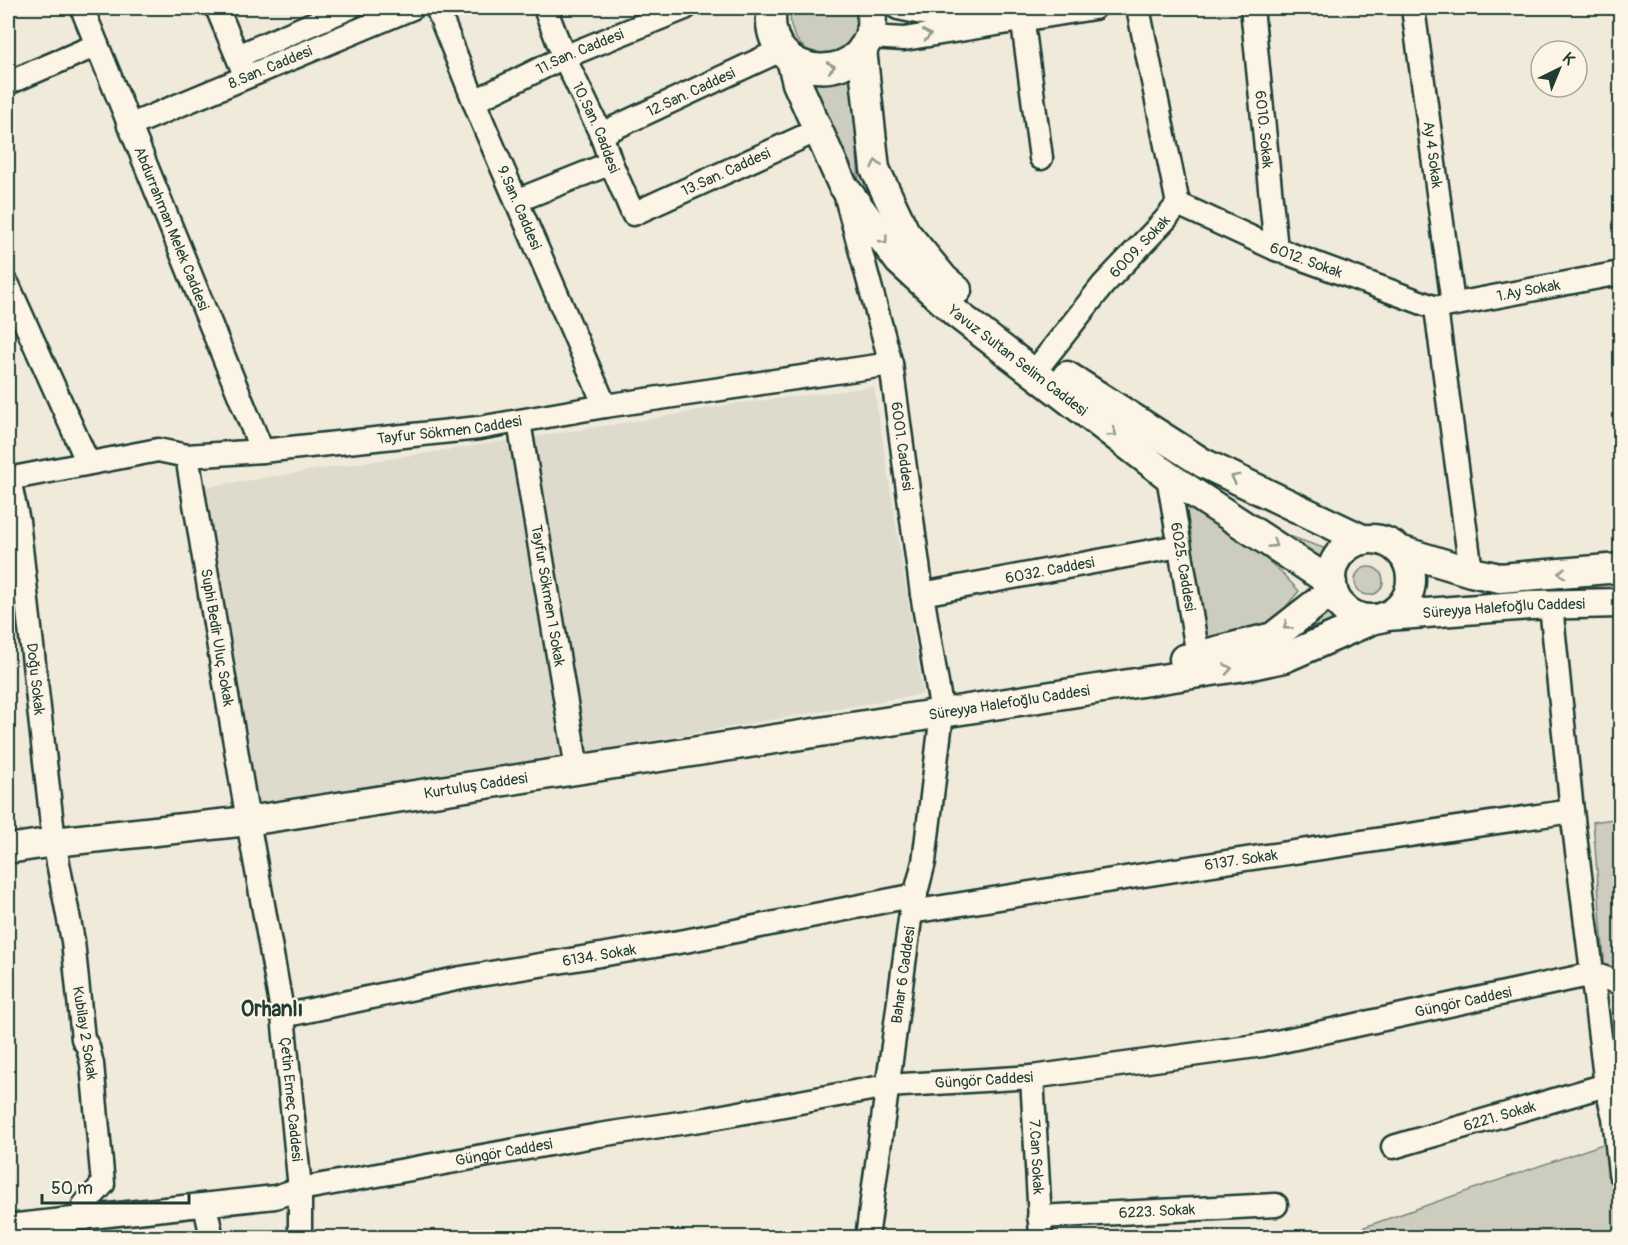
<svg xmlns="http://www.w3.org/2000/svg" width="1628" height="1245" font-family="Pangolin,sans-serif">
	<rect width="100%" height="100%" fill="#efeada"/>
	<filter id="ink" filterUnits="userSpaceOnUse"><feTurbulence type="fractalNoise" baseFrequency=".0167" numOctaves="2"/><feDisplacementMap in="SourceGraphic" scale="12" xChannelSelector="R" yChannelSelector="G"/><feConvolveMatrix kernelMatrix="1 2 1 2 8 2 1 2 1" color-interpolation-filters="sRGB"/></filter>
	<g filter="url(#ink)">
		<path fill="#dedbcc" d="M874,387L923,694L248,810L205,487L656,418L733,404Z"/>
		<path fill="#cccdbf" stroke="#76857a" stroke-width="1.5" d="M791,8H858C858,13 860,21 859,26C847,70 783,61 791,8Z
			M860,69L857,155L859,180L801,77Z
			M1182,492L1278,569L1299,591L1276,619L1257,633L1202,655Z
			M1275,531L1335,552L1324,567Z
			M1355 581a14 14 0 1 1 28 0a14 14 0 1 1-28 0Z
			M1324,603L1348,620L1287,632Z
			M1620,818V976L1605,972L1593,822Z
			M1620,1138V1237L1365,1238L1364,1227Z"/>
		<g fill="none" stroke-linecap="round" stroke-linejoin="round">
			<defs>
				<g id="minor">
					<path id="s1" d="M82,8L262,451"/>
					<path d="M217,8L243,70"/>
					<path id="s2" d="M437,8L482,121L605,406"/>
					<path id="s3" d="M545,8L564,57L601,134L611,163L633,214L818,130"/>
					<path d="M898,8L932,15L1001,8"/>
					<path d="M1021,8L1041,158"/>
					<path id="s4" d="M1252,8L1276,249"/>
					<path id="s5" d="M1413,8L1453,304"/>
					<path d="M869,37L904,39L1094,8"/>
					<path d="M238,56L349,8"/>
					<path d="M8,83L97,45"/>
					<path id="s6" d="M475,101L564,57L685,8"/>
					<path id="s7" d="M129,126L412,8"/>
					<path id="s8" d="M601,134L781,50"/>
					<path id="s9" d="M845,193L891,364L922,594L942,713L924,862L911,912L867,1238"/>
					<path d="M516,201L611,163"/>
					<path id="s10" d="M1178,204L1276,249L1436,308"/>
					<path d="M8,285L88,463"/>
					<path id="s11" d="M1440,307L1620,273"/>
					<path d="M1436,308L1471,572"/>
					<path id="s12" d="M1043,361L1103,285L1165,220L1178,204L1138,8"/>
					<path id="s13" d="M519,422L577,769"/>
					<path id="s14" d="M187,456L248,821L283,1016L300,1189V1238"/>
					<path id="s15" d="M8,475L18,521L54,842L73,941L83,1039L88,1047L92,1064L103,1184L84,1205L85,1218"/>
					<path id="s16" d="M1168,476L1198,656"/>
					<path id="s17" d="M8,479L158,450L187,456L262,451L479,428L605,406L891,364"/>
					<path id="s18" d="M922,594L1179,546"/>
					<path d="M1551,606L1572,811L1606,1085L1614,1117L1620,1173"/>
					<path id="s19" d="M911,912L1226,862L1572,811"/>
					<path id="s20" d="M283,1016L461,978L685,941L916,895"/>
					<path id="s21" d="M1032,1077L1041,1238"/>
					<path id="s22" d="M1393,1147L1606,1085"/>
					<path d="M205,1205L212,1238"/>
					<path id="s23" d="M1039,1217L1276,1205"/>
					<path id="s24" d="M8,1226L275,1197L300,1189L599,1135L707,1119L887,1086L1032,1077L1263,1045L1593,974L1620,983"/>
				</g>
				<g id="major">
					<path d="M772,8C759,86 882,91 871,8"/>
					<path d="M862,49L875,169L905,232L944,279L957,290"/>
					<path id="s25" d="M791,59L797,83L842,184L899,261L957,314L1168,476L1332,583"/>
					<path d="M1067,376L1203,463L1364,540"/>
					<circle cx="1371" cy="579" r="40"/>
					<path d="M1399,550L1471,572L1500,578L1620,568"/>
					<path id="s26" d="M1387,616L1530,605L1620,603"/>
					<path d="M1184,659L1273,637L1333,590"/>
					<path id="s27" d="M8,849L54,842L248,821L1251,665L1284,658L1374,619"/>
				</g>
			</defs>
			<use href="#minor" stroke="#1f3d34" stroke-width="27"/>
			<use href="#major" stroke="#1f3d34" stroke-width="33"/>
			<use href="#minor" stroke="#fcf5e5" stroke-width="22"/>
			<use href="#major" stroke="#fcf5e5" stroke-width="28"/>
		</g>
		<defs><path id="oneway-chevron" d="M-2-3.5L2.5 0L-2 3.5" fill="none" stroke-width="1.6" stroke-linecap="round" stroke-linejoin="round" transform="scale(1.5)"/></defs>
		<g stroke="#8e998c">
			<use href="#oneway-chevron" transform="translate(927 35) rotate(-10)"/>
			<use href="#oneway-chevron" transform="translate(831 67) rotate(-10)"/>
			<use href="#oneway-chevron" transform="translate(876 164) rotate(-101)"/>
			<use href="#oneway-chevron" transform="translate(884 240) rotate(53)"/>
			<use href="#oneway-chevron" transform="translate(1113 433) rotate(38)"/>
			<use href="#oneway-chevron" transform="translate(1235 478) rotate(-154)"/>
			<use href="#oneway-chevron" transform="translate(1273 544) rotate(33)"/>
			<use href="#oneway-chevron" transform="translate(1562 573) rotate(176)"/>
			<use href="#oneway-chevron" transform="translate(1287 626) rotate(142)"/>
			<use href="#oneway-chevron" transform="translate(1228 669) rotate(-9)"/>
		</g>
	</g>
	<g text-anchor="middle" stroke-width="4.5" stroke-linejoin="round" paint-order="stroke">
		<g font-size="15" fill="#1f3d34" stroke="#fcf5e5">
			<text dy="5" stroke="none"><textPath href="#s6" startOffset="116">11.San. Caddesi</textPath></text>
			<text dy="5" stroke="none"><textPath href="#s7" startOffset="153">8.San. Caddesi</textPath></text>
			<text dy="5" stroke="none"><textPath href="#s8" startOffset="99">12.San. Caddesi</textPath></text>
			<text dy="5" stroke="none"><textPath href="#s3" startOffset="130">10.San. Caddesi</textPath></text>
			<text dy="5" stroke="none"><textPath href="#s4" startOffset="122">6010. Sokak</textPath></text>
			<text dy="5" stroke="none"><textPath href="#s5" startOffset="148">Ay 4 Sokak</textPath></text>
			<text dy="5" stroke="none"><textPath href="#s3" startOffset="326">13.San. Caddesi</textPath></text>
			<text dy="5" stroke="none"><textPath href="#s2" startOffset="216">9.San. Caddesi</textPath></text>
			<text dy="5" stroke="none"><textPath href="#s1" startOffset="238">Abdurrahman Melek Caddesi</textPath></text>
			<text dy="5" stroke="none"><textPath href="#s12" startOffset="150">6009. Sokak</textPath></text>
			<text dy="5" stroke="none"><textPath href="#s10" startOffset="140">6012. Sokak</textPath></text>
			<text dy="5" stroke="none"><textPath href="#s11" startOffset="90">1.Ay Sokak</textPath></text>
			<text dy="5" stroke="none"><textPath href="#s25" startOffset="386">Yavuz Sultan Selim Caddesi</textPath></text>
			<text dy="5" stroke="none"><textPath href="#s17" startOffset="446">Tayfur Sökmen Caddesi</textPath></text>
			<text dy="5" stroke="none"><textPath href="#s9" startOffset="260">6001. Caddesi</textPath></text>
			<text dy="5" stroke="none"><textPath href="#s16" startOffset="92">6025. Caddesi</textPath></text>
			<text dy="5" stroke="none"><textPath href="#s18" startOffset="130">6032. Caddesi</textPath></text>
			<text dy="5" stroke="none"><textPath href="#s13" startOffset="176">Tayfur Sökmen 1 Sokak</textPath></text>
			<text dy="5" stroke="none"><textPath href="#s26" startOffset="117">Süreyya Halefoğlu Caddesi</textPath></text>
			<text dy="5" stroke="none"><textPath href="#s14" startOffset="184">Suphi Bedir Uluç Sokak</textPath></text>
			<text dy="5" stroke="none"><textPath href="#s15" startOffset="206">Doğu Sokak</textPath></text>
			<text dy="5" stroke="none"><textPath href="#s27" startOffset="1012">Süreyya Halefoğlu Caddesi</textPath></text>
			<text dy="5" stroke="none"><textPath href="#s27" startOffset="472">Kurtuluş Caddesi</textPath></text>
			<text dy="5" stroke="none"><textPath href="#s19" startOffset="334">6137. Sokak</textPath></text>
			<text dy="5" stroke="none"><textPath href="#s20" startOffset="322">6134. Sokak</textPath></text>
			<text transform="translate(903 975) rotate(-82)" y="5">Bahar 6 Caddesi</text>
			<text dy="5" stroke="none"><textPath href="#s24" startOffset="1474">Güngör Caddesi</textPath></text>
			<text transform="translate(85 1033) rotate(81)" y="5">Kubilay 2 Sokak</text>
			<text dy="5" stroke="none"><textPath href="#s24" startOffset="988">Güngör Caddesi</textPath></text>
			<text dy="5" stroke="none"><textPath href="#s14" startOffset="652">Çetin Emeç Caddesi</textPath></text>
			<text dy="5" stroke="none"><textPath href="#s22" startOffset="111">6221. Sokak</textPath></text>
			<text dy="5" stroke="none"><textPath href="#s24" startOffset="502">Güngör Caddesi</textPath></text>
			<text dy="5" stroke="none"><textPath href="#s21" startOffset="80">7.Can Sokak</textPath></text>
			<text dy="5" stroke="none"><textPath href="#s23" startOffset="118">6223. Sokak</textPath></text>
		</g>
		<g font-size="21" font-weight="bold" fill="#1f3d34" stroke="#fcf5e5">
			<text x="272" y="1016">Orhanlı</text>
		</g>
	</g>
	<rect width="1628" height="1245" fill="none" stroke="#fcf5e5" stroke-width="30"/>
	<rect x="15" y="15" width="1598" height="1215" fill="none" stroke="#1f3d34" stroke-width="2" filter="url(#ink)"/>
	<g transform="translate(1559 69) rotate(43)"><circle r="28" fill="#fcf5e5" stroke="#a4ab9e" stroke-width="1.5"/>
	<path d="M0-4.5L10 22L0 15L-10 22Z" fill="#1f3d34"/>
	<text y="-9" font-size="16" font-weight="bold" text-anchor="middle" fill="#1f3d34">K</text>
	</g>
	<path d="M42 1194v9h147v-9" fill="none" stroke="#1f3d34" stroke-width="3"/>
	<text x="51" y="1194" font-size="18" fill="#1f3d34" stroke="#fcf5e5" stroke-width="4.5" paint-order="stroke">50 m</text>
</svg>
